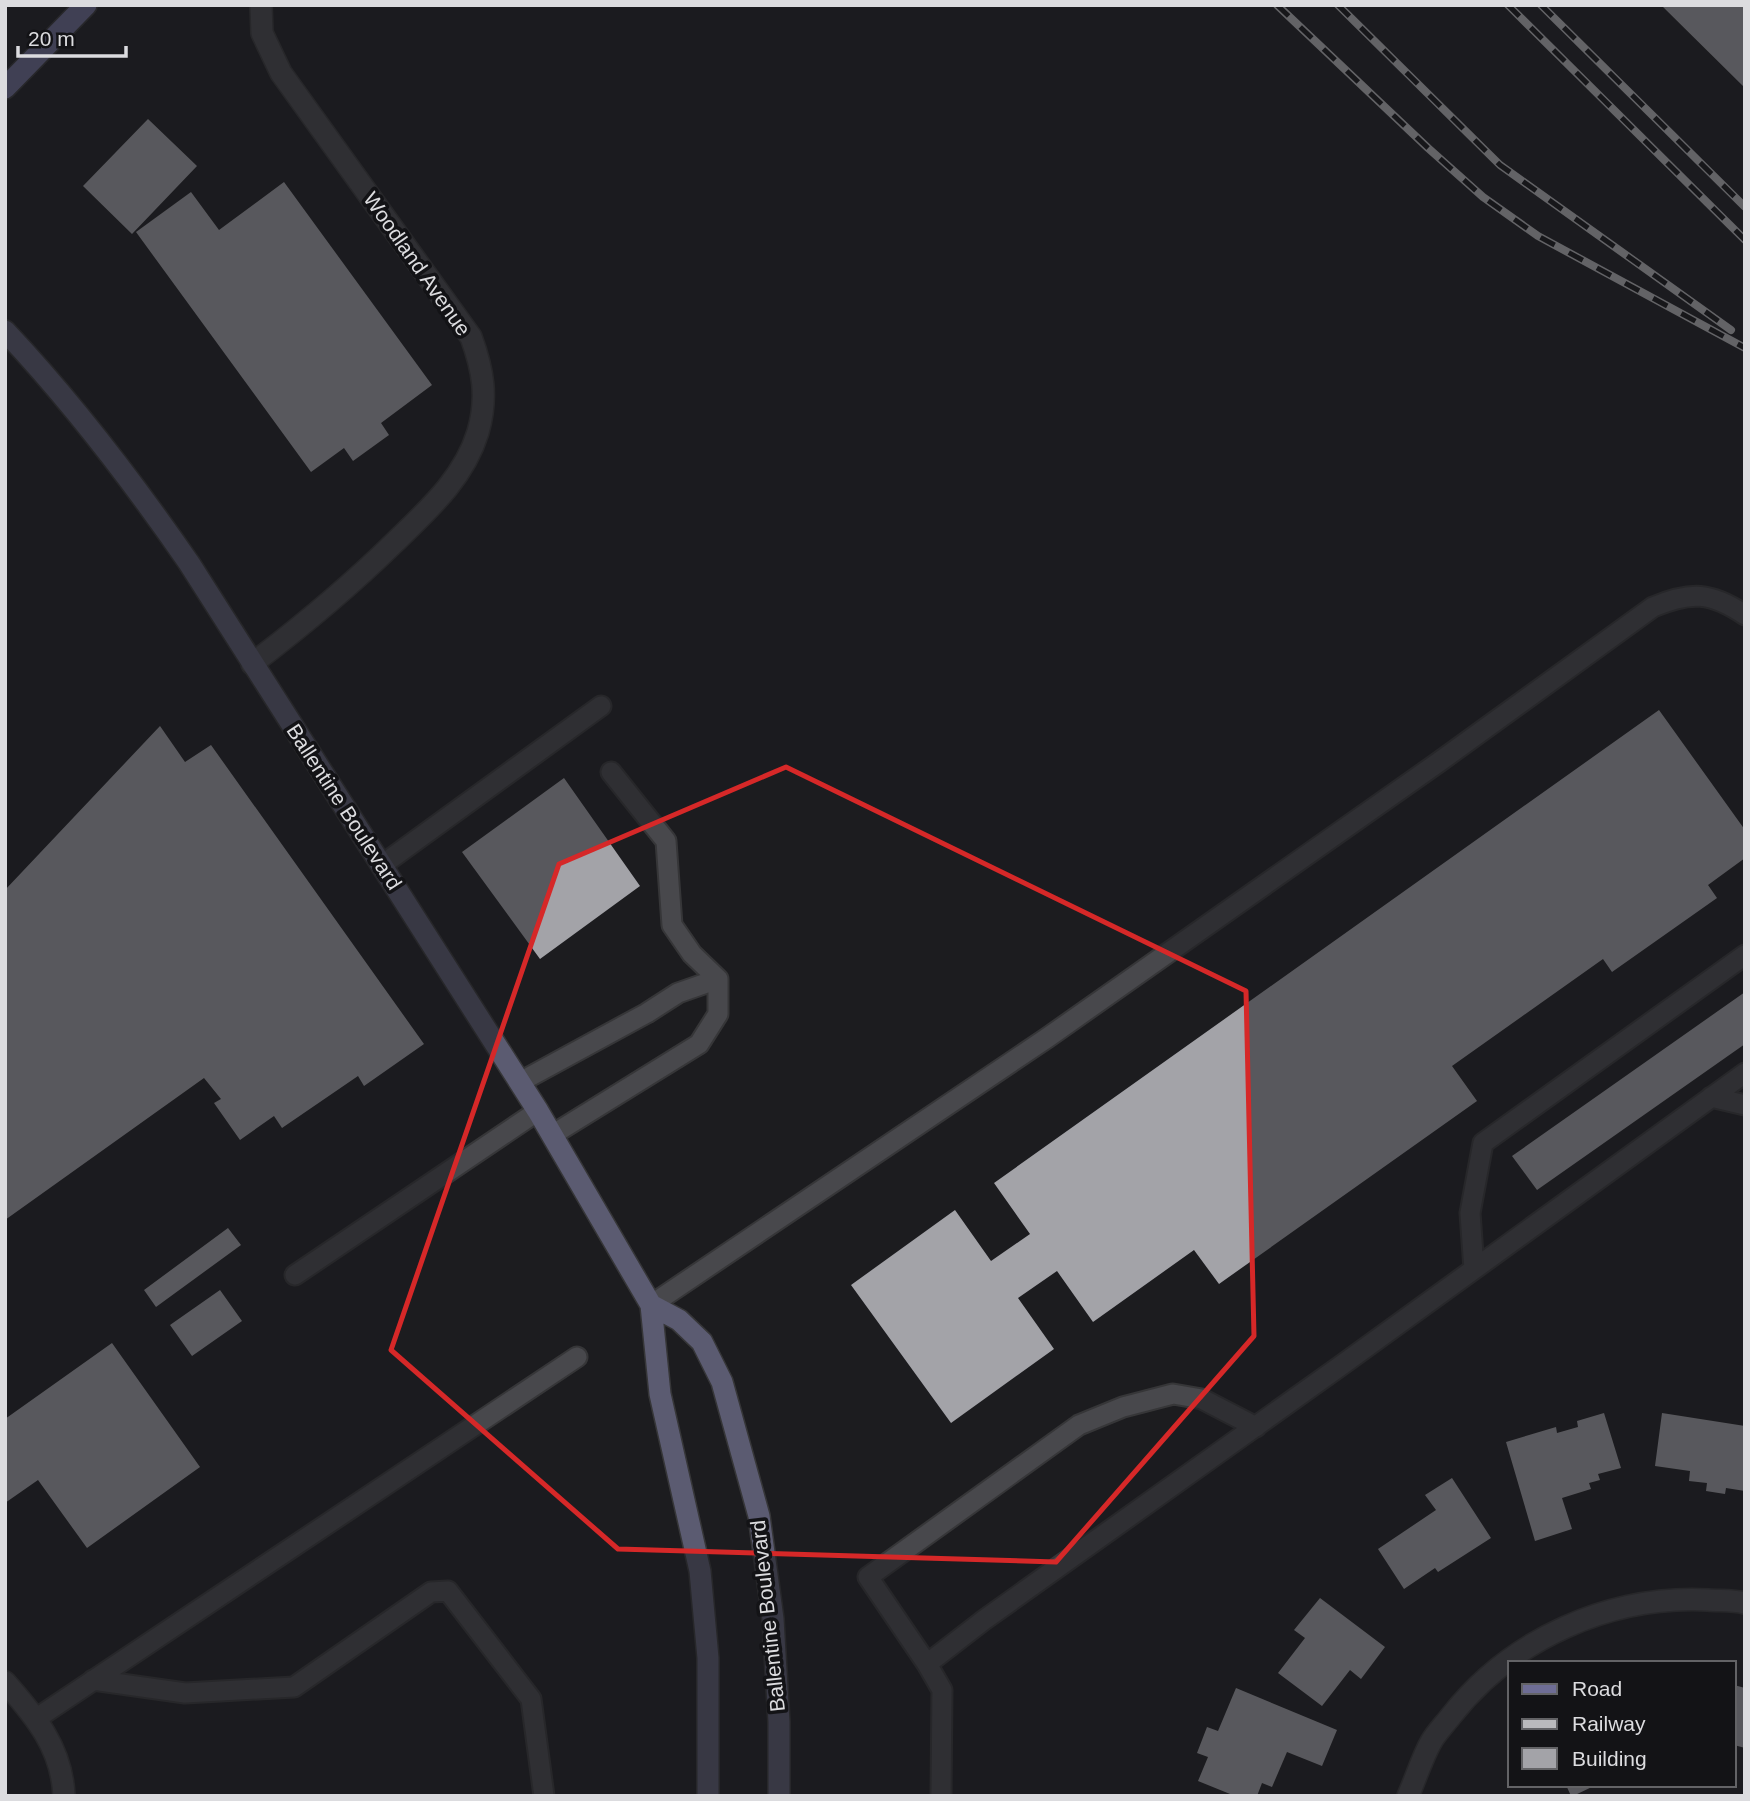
<svg xmlns="http://www.w3.org/2000/svg" width="1750" height="1801" font-family="Helvetica,sans-serif">
	<rect width="100%" height="100%" fill="#1c1c1f"/>
	<path fill="#a3a3a8" d="M1661,5H1745V88Z
		M148,119L197,166L132,234L83,186Z
		M284,182L432,385L381,423L389,435L353,461L344,448L311,472L136,232L191,192L219,230Z
		M1659,710L1745,830V858L1708,885L1717,898L1612,972L1603,959L1452,1066L1477,1101L1219,1284L1194,1250L1093,1322L1057,1271L1018,1298L1054,1349L951,1423L851,1285L955,1210L991,1261L1030,1234L994,1183Z
		M160,726L185,762L211,745L424,1044L364,1086L358,1076L282,1128L274,1116L240,1140L214,1103L221,1099L204,1078L5,1220V890Z
		M564,778L640,886L540,959L462,852Z
		M1745,992V1044L1537,1190L1512,1156Z
		M228,1228L241,1245L156,1307L144,1290Z
		M220,1290L242,1321L192,1356L170,1325Z
		M112,1343L200,1467L87,1548L38,1480L5,1503V1419Z
		M1604,1413L1621,1468L1598,1474L1600,1480L1589,1483L1591,1489L1562,1498L1572,1529L1535,1541L1506,1442L1556,1427L1557,1433L1578,1427L1577,1421Z
		M1662,1413L1745,1426V1491L1726,1488L1725,1494L1706,1491L1707,1483L1689,1481L1690,1471L1655,1466Z
		M1452,1478L1491,1538L1438,1572L1435,1568L1404,1589L1378,1549L1436,1510L1425,1495Z
		M1320,1598L1385,1647L1361,1679L1350,1670L1322,1706L1278,1673L1305,1638L1294,1630Z
		M1734,1685L1745,1688V1748L1734,1745Z
		M1236,1688L1337,1730L1322,1766L1287,1752L1272,1787L1262,1783L1257,1796H1235L1198,1781L1208,1757L1197,1753L1207,1727L1218,1731Z
		M1566,1785H1596L1573,1796H1571Z"/>
	<g fill="none" stroke-linecap="round" stroke-linejoin="round">
		<defs>
			<path id="lane" d="M382,865L601,706
				M520,1082L647,1013L678,993L718,979
				M1711,1097L1745,1105
				M552,1135L699,1044L718,1014V979L692,954L672,925L666,841L611,772
				M1474,1269L1470,1213L1483,1143L1745,955
				M295,1275L538,1111
				M651,1305L1047,1038L1439,762L1653,607C1691,591 1711,592 1745,615
				M927,1664L984,1620L1339,1367L1745,1073
				M93,1680L185,1693L294,1687L431,1592L448,1591L531,1699L544,1796
				M37,1718L577,1357
				M941,1796L942,1690L927,1664L868,1577L1079,1425L1123,1407L1173,1394L1202,1399L1256,1427"/>
			<path id="street" d="M252,664C302,626 350,586 395,542C429,509 464,478 478,432C488,397 483,370 471,337L281,73L262,33L261,5
				M5,1682C35,1716 62,1748 64,1796
				M1408,1796C1416,1778 1422,1758 1431,1742C1436,1733 1444,1725 1451,1716C1511,1639 1610,1595 1708,1600C1720,1601 1733,1600 1745,1603"/>
			<path id="secondary" d="M5,331C73,403 133,482 189,563L538,1111L651,1305L660,1394L700,1571L708,1658V1796
				M651,1305L679,1320L702,1342L722,1382L759,1516L773,1619L779,1722V1796"/>
			<path id="primary" d="M5,88L86,5"/>
		</defs>
		<use href="#lane" stroke="#363638" stroke-width="23"/>
		<use href="#street" stroke="#363638" stroke-width="24"/>
		<use href="#secondary" stroke="#363638" stroke-width="24"/>
		<use href="#primary" stroke="#363638" stroke-width="24"/>
		<use href="#lane" stroke="#48484c" stroke-width="19"/>
		<use href="#street" stroke="#48484c" stroke-width="21"/>
		<use href="#secondary" stroke="#5b5b71" stroke-width="21"/>
		<use href="#primary" stroke="#6e6d95" stroke-width="21"/>
		<defs>
			<path id="rail" d="M1277,5L1428,148L1483,197L1538,236L1745,348
				M1338,5L1500,165L1731,330
				M1508,5L1745,240
				M1541,5L1745,207"/>
		</defs>
		<use href="#rail" stroke="#bababd" stroke-width="8"/>
		<use href="#rail" stroke="#131316" stroke-width="5" stroke-dasharray="16" stroke-linecap="butt"/>
	</g>
	<path d="M0 0H1750V1801H0ZM786,767L1246,991L1254,1336L1056,1562L618,1549L391,1350L559,864Z" fill="#1c1c1f" fill-opacity=".55" fill-rule="evenodd"/>
	<path fill="none" stroke="#d62828" stroke-width="5" stroke-linejoin="round" d="M786,767L1246,991L1254,1336L1056,1562L618,1549L391,1350L559,864Z"/>
	<g text-anchor="middle" stroke-width="7" stroke-linejoin="round" paint-order="stroke">
		<g font-size="21" fill="#dcdcdf" stroke="#131316">
			<text transform="translate(417 264) rotate(55)" y="7">Woodland Avenue</text>
			<text transform="translate(344 807) rotate(57)" y="7">Ballentine Boulevard</text>
			<text transform="translate(768 1616) rotate(-96)" y="7">Ballentine Boulevard</text>
		</g>
	</g>
	<rect width="1750" height="1801" fill="none" stroke="#dcdcdf" stroke-width="14"/>
	<rect x="1508" y="1661" width="228" height="126" fill="#131316" stroke="#636366" stroke-width="2"/>
	<rect x="1522" y="1684" width="35" height="10" fill="#6e6d95" stroke="#636366" stroke-width="2"/>
	<text x="1572" y="1696" font-size="21" fill="#dcdcdf">Road</text>
	<rect x="1522" y="1719" width="35" height="10" fill="#bababd" stroke="#636366" stroke-width="2"/>
	<text x="1572" y="1731" font-size="21" fill="#dcdcdf">Railway</text>
	<rect x="1522" y="1748" width="35" height="21" fill="#a3a3a8" stroke="#636366" stroke-width="2"/>
	<text x="1572" y="1766" font-size="21" fill="#dcdcdf">Building</text>
	<path d="M18 46v10h108v-10" fill="none" stroke="#dcdcdf" stroke-width="3.5"/>
	<text x="28" y="46" font-size="21" fill="#dcdcdf" stroke="#131316" stroke-width="5" paint-order="stroke">20 m</text>
</svg>
